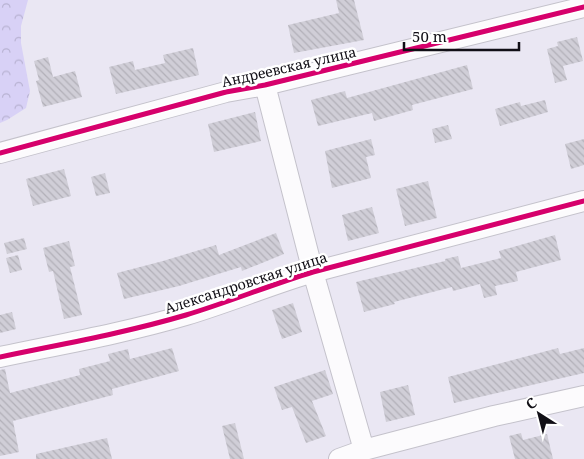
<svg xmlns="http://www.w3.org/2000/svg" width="584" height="459" font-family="'Noto Serif',serif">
	<defs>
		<pattern id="forest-crowns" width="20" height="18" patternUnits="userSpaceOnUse" patternTransform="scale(1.25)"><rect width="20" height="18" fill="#d8d1f6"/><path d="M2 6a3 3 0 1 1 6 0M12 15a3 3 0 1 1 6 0" fill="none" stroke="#b8b2d2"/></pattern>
		<pattern id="building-back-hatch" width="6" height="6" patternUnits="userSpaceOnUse" patternTransform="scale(1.25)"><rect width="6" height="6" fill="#d0ced7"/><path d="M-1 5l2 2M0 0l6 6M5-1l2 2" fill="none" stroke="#b2b0b8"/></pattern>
	</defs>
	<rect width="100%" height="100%" fill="#eae7f3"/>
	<path fill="url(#forest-crowns)" d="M0,0H28L21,26V43L30,91L26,108L7,120L0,123Z"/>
	<path fill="url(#building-back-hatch)" d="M336,0H354L364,40L294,53L288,25L339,13Z
		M577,37L583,61L563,66L567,80L555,83L547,49L558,46L557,42Z
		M193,48L199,75L116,94L109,67L133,61L135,70L165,63L163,55Z
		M48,57L53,77L75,71L82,97L43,107L36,81L39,80L34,61Z
		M467,65L473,89L412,105L413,110L374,121L372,113L318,126L311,100L345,91L347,98Z
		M545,100L548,112L500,126L495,109L520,102L521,106Z
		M255,112L261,141L214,152L208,124Z
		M448,125L452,139L435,143L432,129Z
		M371,139L375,155L366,157L371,178L332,188L325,151Z
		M584,139V165L571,169L565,144Z
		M64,169L71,196L33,206L26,179Z
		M105,173L110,193L96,196L91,177Z
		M428,181L437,218L405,226L396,189Z
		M372,207L379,233L348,241L342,215Z
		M276,233L284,254L242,271L241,267L179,286L124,299L117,273L163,261L216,245L219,255Z
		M555,235L561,260L516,272L518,281L495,286L497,295L484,298L480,284L453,291L452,287L394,302L395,304L364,312L356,282L445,261V259L458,256L461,268L501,258L499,251Z
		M24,238L27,249L7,254L4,243Z
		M69,241L75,266L70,267L82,315L64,319L53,271L49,272L43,248Z
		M18,255L22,270L10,273L6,258Z
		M293,303L302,332L282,339L272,310Z
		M12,312L16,329L0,333V315Z
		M172,348L179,371L112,389L113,395L13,421L19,452L0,456V370L5,369L10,393L80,375L79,369L110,361L108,354L128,349L130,359Z
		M558,348L560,354L584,348V373L454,403L448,377Z
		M325,370L333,394L312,401L326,436L306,443L292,407L282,410L274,387Z
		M408,385L415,415L386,422L380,392Z
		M235,423L244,459H230L222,426Z
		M521,433L523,440L547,434L553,459H515L509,436Z
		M107,438L112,459H36V454Z"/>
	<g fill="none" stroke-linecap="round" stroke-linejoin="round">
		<defs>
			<path id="minor" d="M265,85L313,272L364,450
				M0,153L226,92L265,85L584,7
				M0,357C62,344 125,333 186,315C229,302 270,285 313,272L584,201
				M339,459L364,450L494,416L584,396"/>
		</defs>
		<use href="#minor" stroke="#c4c2cb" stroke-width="22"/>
		<use href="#minor" stroke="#fcfbfd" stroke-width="20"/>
		<defs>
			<path id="cycleway" d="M0,153L226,92L265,85L584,7
				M0,357C62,344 125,333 186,315C229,302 270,285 313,272L584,201"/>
		</defs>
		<use href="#cycleway" stroke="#fff" stroke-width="8"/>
		<use href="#cycleway" stroke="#d6006c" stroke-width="5"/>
	</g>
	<g text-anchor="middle" stroke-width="5" stroke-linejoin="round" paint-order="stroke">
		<g font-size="14" fill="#110f16" stroke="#fff">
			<text transform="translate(289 67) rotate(-13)" y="5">Андреевская улица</text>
			<text transform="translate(246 283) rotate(-18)" y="5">Александровская улица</text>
		</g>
	</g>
	<g transform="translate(539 414) rotate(324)" stroke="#ffffff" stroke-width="4" paint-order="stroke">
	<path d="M0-4L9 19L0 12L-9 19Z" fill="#110f16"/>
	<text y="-8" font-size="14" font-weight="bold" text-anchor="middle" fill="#110f16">С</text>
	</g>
	<path d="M404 42v8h115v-8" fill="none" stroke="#110f16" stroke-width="2.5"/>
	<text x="412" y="42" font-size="15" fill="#110f16" stroke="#ffffff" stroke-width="4" paint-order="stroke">50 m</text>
</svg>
